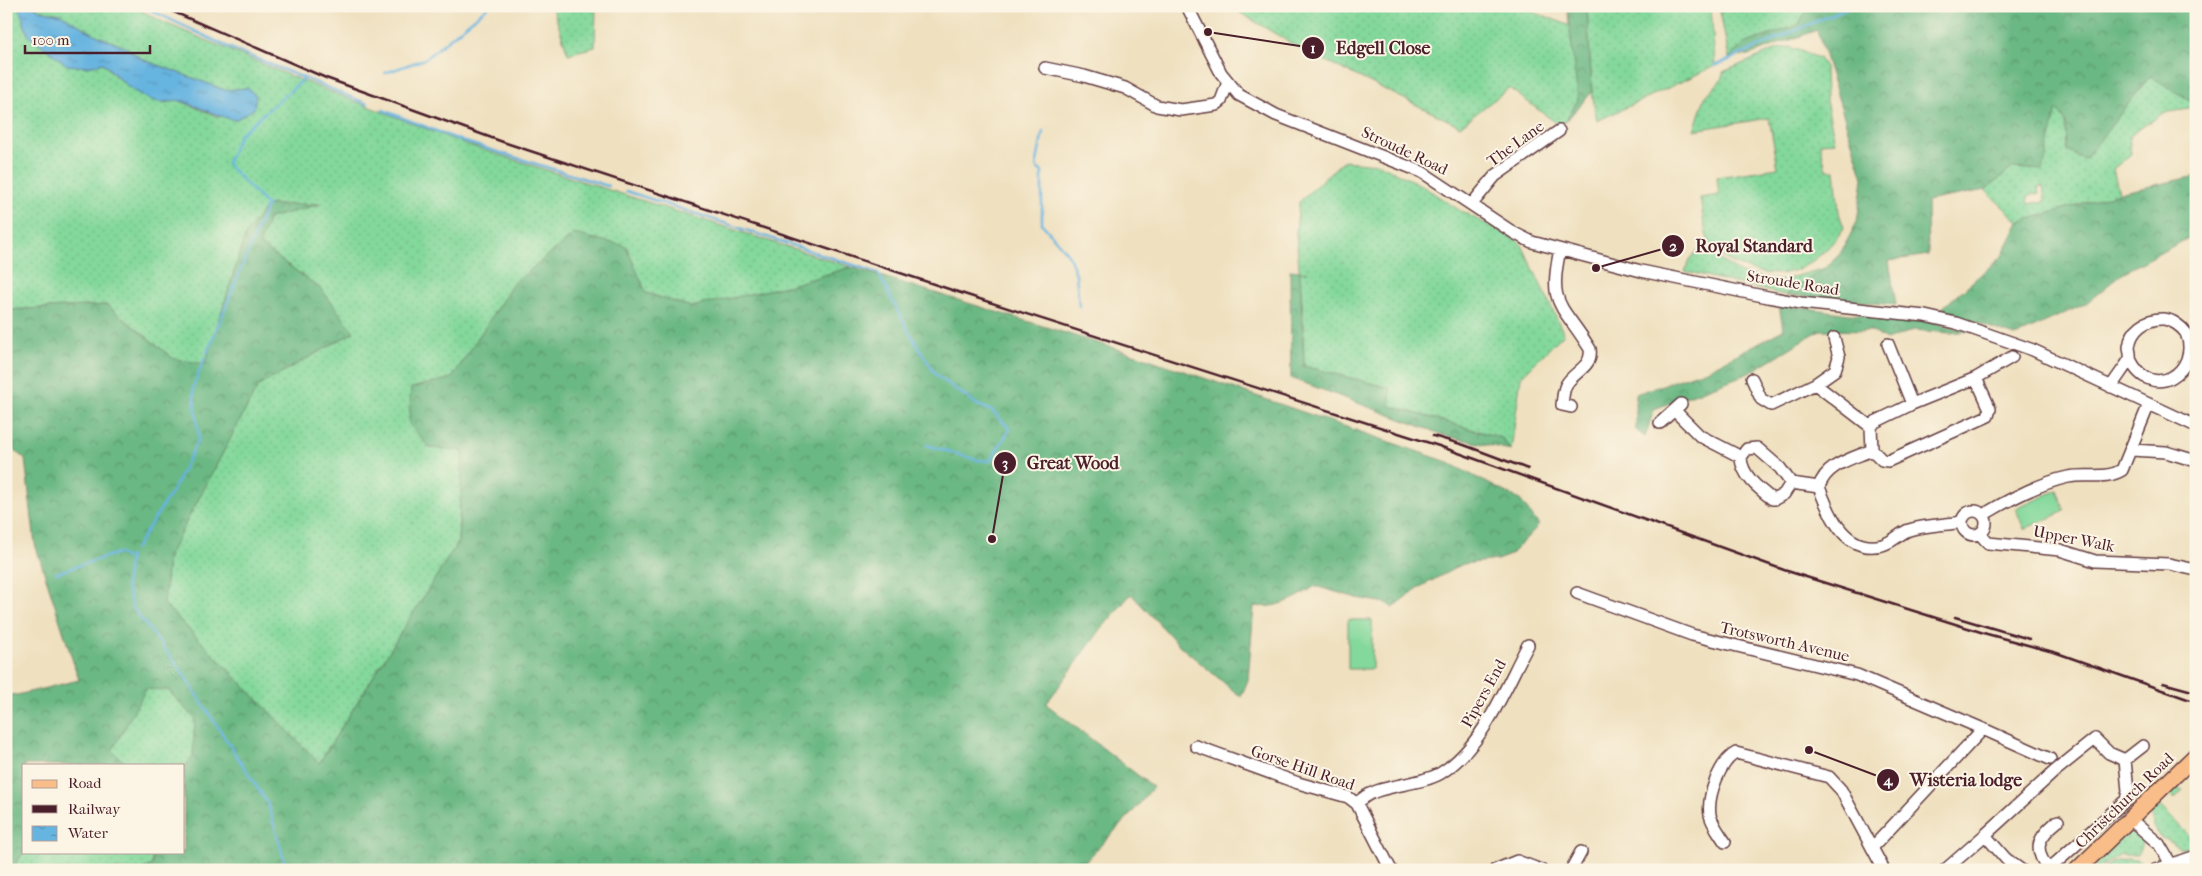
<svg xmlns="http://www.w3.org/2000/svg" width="2202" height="876" font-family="'IM FELL French Canon',serif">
	<defs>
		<pattern id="grass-dots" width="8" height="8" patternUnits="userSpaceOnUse" patternTransform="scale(1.25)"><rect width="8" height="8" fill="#83d89b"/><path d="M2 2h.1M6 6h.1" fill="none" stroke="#73b986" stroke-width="1.8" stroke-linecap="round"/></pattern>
		<pattern id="forest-crowns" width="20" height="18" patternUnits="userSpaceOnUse" patternTransform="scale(1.25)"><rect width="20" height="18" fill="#6ab883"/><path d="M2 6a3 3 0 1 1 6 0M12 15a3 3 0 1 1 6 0" fill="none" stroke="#59956b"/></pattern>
		<pattern id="water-ripples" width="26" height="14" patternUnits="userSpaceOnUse" patternTransform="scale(1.25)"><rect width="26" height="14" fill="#66b4e0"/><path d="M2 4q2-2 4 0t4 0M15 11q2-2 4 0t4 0" fill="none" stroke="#5692b6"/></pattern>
	</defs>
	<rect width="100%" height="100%" fill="#fcf5e5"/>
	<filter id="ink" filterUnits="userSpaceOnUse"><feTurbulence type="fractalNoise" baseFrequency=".02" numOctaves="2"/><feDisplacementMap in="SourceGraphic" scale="10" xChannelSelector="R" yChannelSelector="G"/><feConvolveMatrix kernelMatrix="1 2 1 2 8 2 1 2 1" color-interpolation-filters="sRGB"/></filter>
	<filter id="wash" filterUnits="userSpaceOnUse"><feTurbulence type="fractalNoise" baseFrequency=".0096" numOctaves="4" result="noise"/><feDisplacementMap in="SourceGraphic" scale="20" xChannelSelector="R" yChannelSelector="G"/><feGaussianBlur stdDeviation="1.12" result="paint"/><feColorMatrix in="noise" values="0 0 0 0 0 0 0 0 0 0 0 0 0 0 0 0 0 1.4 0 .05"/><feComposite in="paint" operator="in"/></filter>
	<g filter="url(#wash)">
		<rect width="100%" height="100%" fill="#efe0bf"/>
		<path fill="url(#grass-dots)" stroke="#667c63" fill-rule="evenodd" d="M6,6H19L28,35L39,43L87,67L103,63L115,76L127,85L165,103L178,100L219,117L247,88L225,90L144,60L125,47L98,36L60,14L39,10L34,6H133L163,22L293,77L465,144L851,267L791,285L691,307L646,293L626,246L513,284L452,378L430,448L463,451L458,542L319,763L164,604L168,557L258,386L354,332L321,289L259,244L269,218L318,204L267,205L246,234L206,364L174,359L107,305L6,310Z
			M543,6H596L595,47L568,54L553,9Z
			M1243,6H1323L1327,8L1328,6H1518L1571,26L1578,100L1565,122L1559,125L1509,88L1460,126L1299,48L1239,12Z
			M1587,6H1711L1715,66L1597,121L1592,92Z
			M1719,6H1810L1798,25L1744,44L1729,58Z
			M1790,47L1819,58L1825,67L1826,101L1835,142L1820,143L1826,170H1835L1839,213L1844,228C1817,266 1785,286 1740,266C1728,261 1716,255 1710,243C1703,231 1703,212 1700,198L1719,195L1717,177L1778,168L1769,118L1694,130L1705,97L1723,78V72L1777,49Z
			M2151,75L2196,104V108L2163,113L2129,136L2131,154L2113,169L2119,193L2019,222L1985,190L2012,168L2057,108L2066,122L2067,152L2085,159ZM2043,186L2045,201L2029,204L2028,197L2039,193L2038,187Z
			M1343,161L1379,164L1421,185L1459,210L1517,240L1522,245L1564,334L1521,377L1511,450L1502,438L1390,406V388L1304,366L1303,313L1296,233L1299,202Z
			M1700,248L1741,273L1780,281L1825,268L1785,295L1685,271L1689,260Z
			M146,689L168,690L195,719L193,756L184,768V765H128L111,751Z
			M2174,785L2183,790L2174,799L2169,794L2153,807V804Z
			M2161,807L2196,842V846L2180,848L2158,835L2153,827L2152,810Z
			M2127,832H2132L2143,842L2137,855H2121L2095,870L2093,868Z
			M24,852H152V865L141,870H11Z
			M2127,859L2138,860L2143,864L2101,870L2113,862Z"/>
		<path fill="url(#forest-crowns)" stroke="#5a6c57" d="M1567,6H1587L1592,92L1565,122L1578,100Z
			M1810,6H2196V104L2150,76L2085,159L2067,152L2066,122L2057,109L2043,170L2012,168L1985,190L1927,201L1928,255L1889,261L1896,305L1785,295L1825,268L1840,254L1857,222L1863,178L1817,30L1749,55L1729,58L1744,44L1798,25Z
			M2196,176V234L2124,272L2085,304L2015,336L1940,310L2002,256L2019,222L2119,193Z
			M321,204L269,218L259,244L321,289L354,332L258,386L168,557L164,604L319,763L458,542L463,451L430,448L409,424L411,388L452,378L513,284L574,234L626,246L646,293L691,307L791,285L851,267L1140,356L1445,461L1520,500L1539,525L1510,555L1497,560L1463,564L1418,588L1393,608L1386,603L1357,598L1315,586C1296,599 1278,609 1254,606L1248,680L1241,697L1180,646L1131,594L1102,628L1046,704L1153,787L1131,814L1077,870H141L152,865V852H184V768L193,756L195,719L168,690L146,689L112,751L128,765H24V852L11,870H6V694L17,695L79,680L35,544L25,459L6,444V310L107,305L174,359L205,364L246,234L267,205Z
			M1290,270L1308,272H1300L1304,366L1390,388V406L1502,438L1511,450L1446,436L1291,378Z
			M1779,304L1849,314L1920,319L1968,331L1950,333L1914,330L1886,340L1872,331L1820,330L1749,373L1654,409L1645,437L1636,430V394L1707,370L1783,330Z"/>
		<path fill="#83d89b" stroke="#667c63" d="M2057,490L2065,511L2024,529L2016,509Z
			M1348,620H1372V669H1348Z"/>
		<path fill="url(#water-ripples)" stroke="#586a86" d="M34,6L39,10L60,14L98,36L125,47L144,60L225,90L247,88L256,95L254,109L235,120C216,116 200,107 181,101C174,99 166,103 159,102C135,97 120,79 103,63L87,67L67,65L28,35L19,7Z"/>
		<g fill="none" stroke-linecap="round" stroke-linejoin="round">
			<path stroke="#66b4e0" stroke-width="2.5" d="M142,6L230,48L368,104
				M1715,66L1851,6
				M385,73L425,59L489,6
				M383,110L462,141L608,186
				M1043,131L1036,167L1042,172V224L1068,254L1076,274L1079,306
				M626,191L878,273L909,332L936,375L976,404L992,411L1010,429L990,461L977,460L927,445
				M207,353L267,205L227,164L240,134L304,79
				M135,549L174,488L199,438L193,388L205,357
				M130,556L126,586L133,608L180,669L268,804L287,870
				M56,573L118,553L129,559"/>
		</g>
	</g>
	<g filter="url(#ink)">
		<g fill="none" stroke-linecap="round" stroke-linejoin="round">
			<defs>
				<path id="minor" d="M1187,6L1221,73L1239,95L1276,115L1422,172L1514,233L1532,242L1641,271L1768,297L1801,303L1925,316L1956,323L2033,350L2196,426
					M1045,68L1084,76L1125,88L1157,106L1181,110L1216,105L1221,101L1228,82
					M1472,204L1495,176L1559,131
					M1560,250C1547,307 1563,304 1590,349C1593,367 1574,371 1566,385C1563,391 1563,398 1562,405L1571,407
					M1888,344L1912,404
					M1976,378L1990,409L1988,416L1888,461L1882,460L1872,450L1871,427L1875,422L1912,404L1976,378L2012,357
					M1752,379L1761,399L1771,405L1815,384L1835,370L1839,357L1834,338
					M1815,384L1871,427
					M2111,387C2114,381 2129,362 2130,358C2131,355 2129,350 2129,347C2131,329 2147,318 2164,319C2172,320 2181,326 2186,333C2202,371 2151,404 2130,359
					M1675,411L1700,436L1741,457C1741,475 1759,489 1772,499H1775L1784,494L1791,483L1819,487
					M1660,423L1681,404
					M1872,450C1852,459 1826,464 1819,487C1829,514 1845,554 1882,545C1893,542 1900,533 1909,530C1926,525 1945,525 1962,522
					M2131,450L2166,452L2196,461
					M1741,457L1747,449L1757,448L1780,468L1791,483
					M1962 523a12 12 0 1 1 24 0a12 12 0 1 1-24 0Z
					M1983,515C2008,500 2040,483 2068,477C2086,473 2106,480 2122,470L2149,404
					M1980,534L1988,543L2060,550L2095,561L2169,564L2196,570
					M1577,593L1692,635L1857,675L1983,729L1872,848
					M1983,729L2050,759
					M1196,746L1298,783L1348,797L1357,804L1391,870
					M2125,760L2143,746
					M1357,804C1373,783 1418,787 1441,773C1484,746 1505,687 1528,645
					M2130,819L2159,844L2172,866
					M1725,842C1720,834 1712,824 1710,815C1707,796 1720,761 1736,753L1829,777L1841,790L1884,870
					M1495,870L1517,861L1541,870
					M1571,870L1581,852
					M1945,870L1985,835
					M2021,870L2006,859L1985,835L2055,771L2095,739L2109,753L2125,760L2128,791L2126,800L2048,870
					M2049,870C2032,848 2038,837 2058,821
					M2155,870L2196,856"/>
				<path id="major" d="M2077,870L2196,755"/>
			</defs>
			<use href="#minor" stroke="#633c41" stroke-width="14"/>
			<use href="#major" stroke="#633c41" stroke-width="18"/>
			<use href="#minor" stroke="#fff" stroke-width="11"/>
			<use href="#major" stroke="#f8bd89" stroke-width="15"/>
			<path stroke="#4a1f2b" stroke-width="2.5" d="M160,6L326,78L503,142L964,294L1439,446L1784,570L1987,634L2057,653L2196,702
				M1433,436L1464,445L1528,469
				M1955,617L2029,639
				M2163,683L2196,692"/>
		</g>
	</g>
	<g text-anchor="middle" stroke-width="4" stroke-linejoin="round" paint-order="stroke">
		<g font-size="16" fill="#4a1f2b" stroke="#fcf5e5">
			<text transform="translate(1515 143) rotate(-36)" y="6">The Lane</text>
			<text transform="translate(1405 150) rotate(25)" y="6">Stroude Road</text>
			<text transform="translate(1793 282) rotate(9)" y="6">Stroude Road</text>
			<text transform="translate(2074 538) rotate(11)" y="6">Upper Walk</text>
			<text transform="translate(1785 641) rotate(13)" y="6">Trotsworth Avenue</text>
			<text transform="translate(1483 693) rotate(-61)" y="6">Pipers End</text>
			<text transform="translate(1303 767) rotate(19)" y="6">Gorse Hill Road</text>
			<text transform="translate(2124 800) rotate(-44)" y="6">Christchurch Road</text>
		</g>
	</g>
	<path fill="none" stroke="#4a1f2b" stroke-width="2" d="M1208 32L1313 48M1596 268L1673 246M992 539L1005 463M1809 750L1888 780"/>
	<g fill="#4a1f2b" stroke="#fcf5e5" stroke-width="2">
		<circle cx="1208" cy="32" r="5"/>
		<circle cx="1596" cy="268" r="5"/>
		<circle cx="992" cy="539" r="5"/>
		<circle cx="1809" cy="750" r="5"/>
		<circle cx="1313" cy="48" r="12"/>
		<circle cx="1673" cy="246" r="12"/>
		<circle cx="1005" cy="463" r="12"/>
		<circle cx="1888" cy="780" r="12"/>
	</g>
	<g font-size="15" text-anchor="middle" font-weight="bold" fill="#fff">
		<text x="1313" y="53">1</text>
		<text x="1673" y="251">2</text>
		<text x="1005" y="468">3</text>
		<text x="1888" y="785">4</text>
	</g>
	<g font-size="18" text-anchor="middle" font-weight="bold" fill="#4a1f2b" stroke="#fcf5e5" stroke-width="4" stroke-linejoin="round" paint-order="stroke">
		<text x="1383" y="54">Edgell Close</text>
		<text x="1754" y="252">Royal Standard</text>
		<text x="1073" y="469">Great Wood</text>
		<text x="1966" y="786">Wisteria lodge</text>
	</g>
	<rect width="2202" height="876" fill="none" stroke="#fcf5e5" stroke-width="25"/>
	<rect x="22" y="764" width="162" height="90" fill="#fcf5e5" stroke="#b59f9b"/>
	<rect x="32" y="780" width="25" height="8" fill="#f8bd89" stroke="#b59f9b"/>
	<text x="68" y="788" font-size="15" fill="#4a1f2b">Road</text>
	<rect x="32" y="805" width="25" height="8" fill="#4a1f2b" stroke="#b59f9b"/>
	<text x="68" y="814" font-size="15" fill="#4a1f2b">Railway</text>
	<rect x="32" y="826" width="25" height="15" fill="url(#water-ripples)" stroke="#b59f9b"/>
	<text x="68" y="838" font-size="15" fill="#4a1f2b">Water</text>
	<path d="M25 45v8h125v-8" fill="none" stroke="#4a1f2b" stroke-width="2.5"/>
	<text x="32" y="45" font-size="15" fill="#4a1f2b" stroke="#fcf5e5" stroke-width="4" paint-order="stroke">100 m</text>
</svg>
